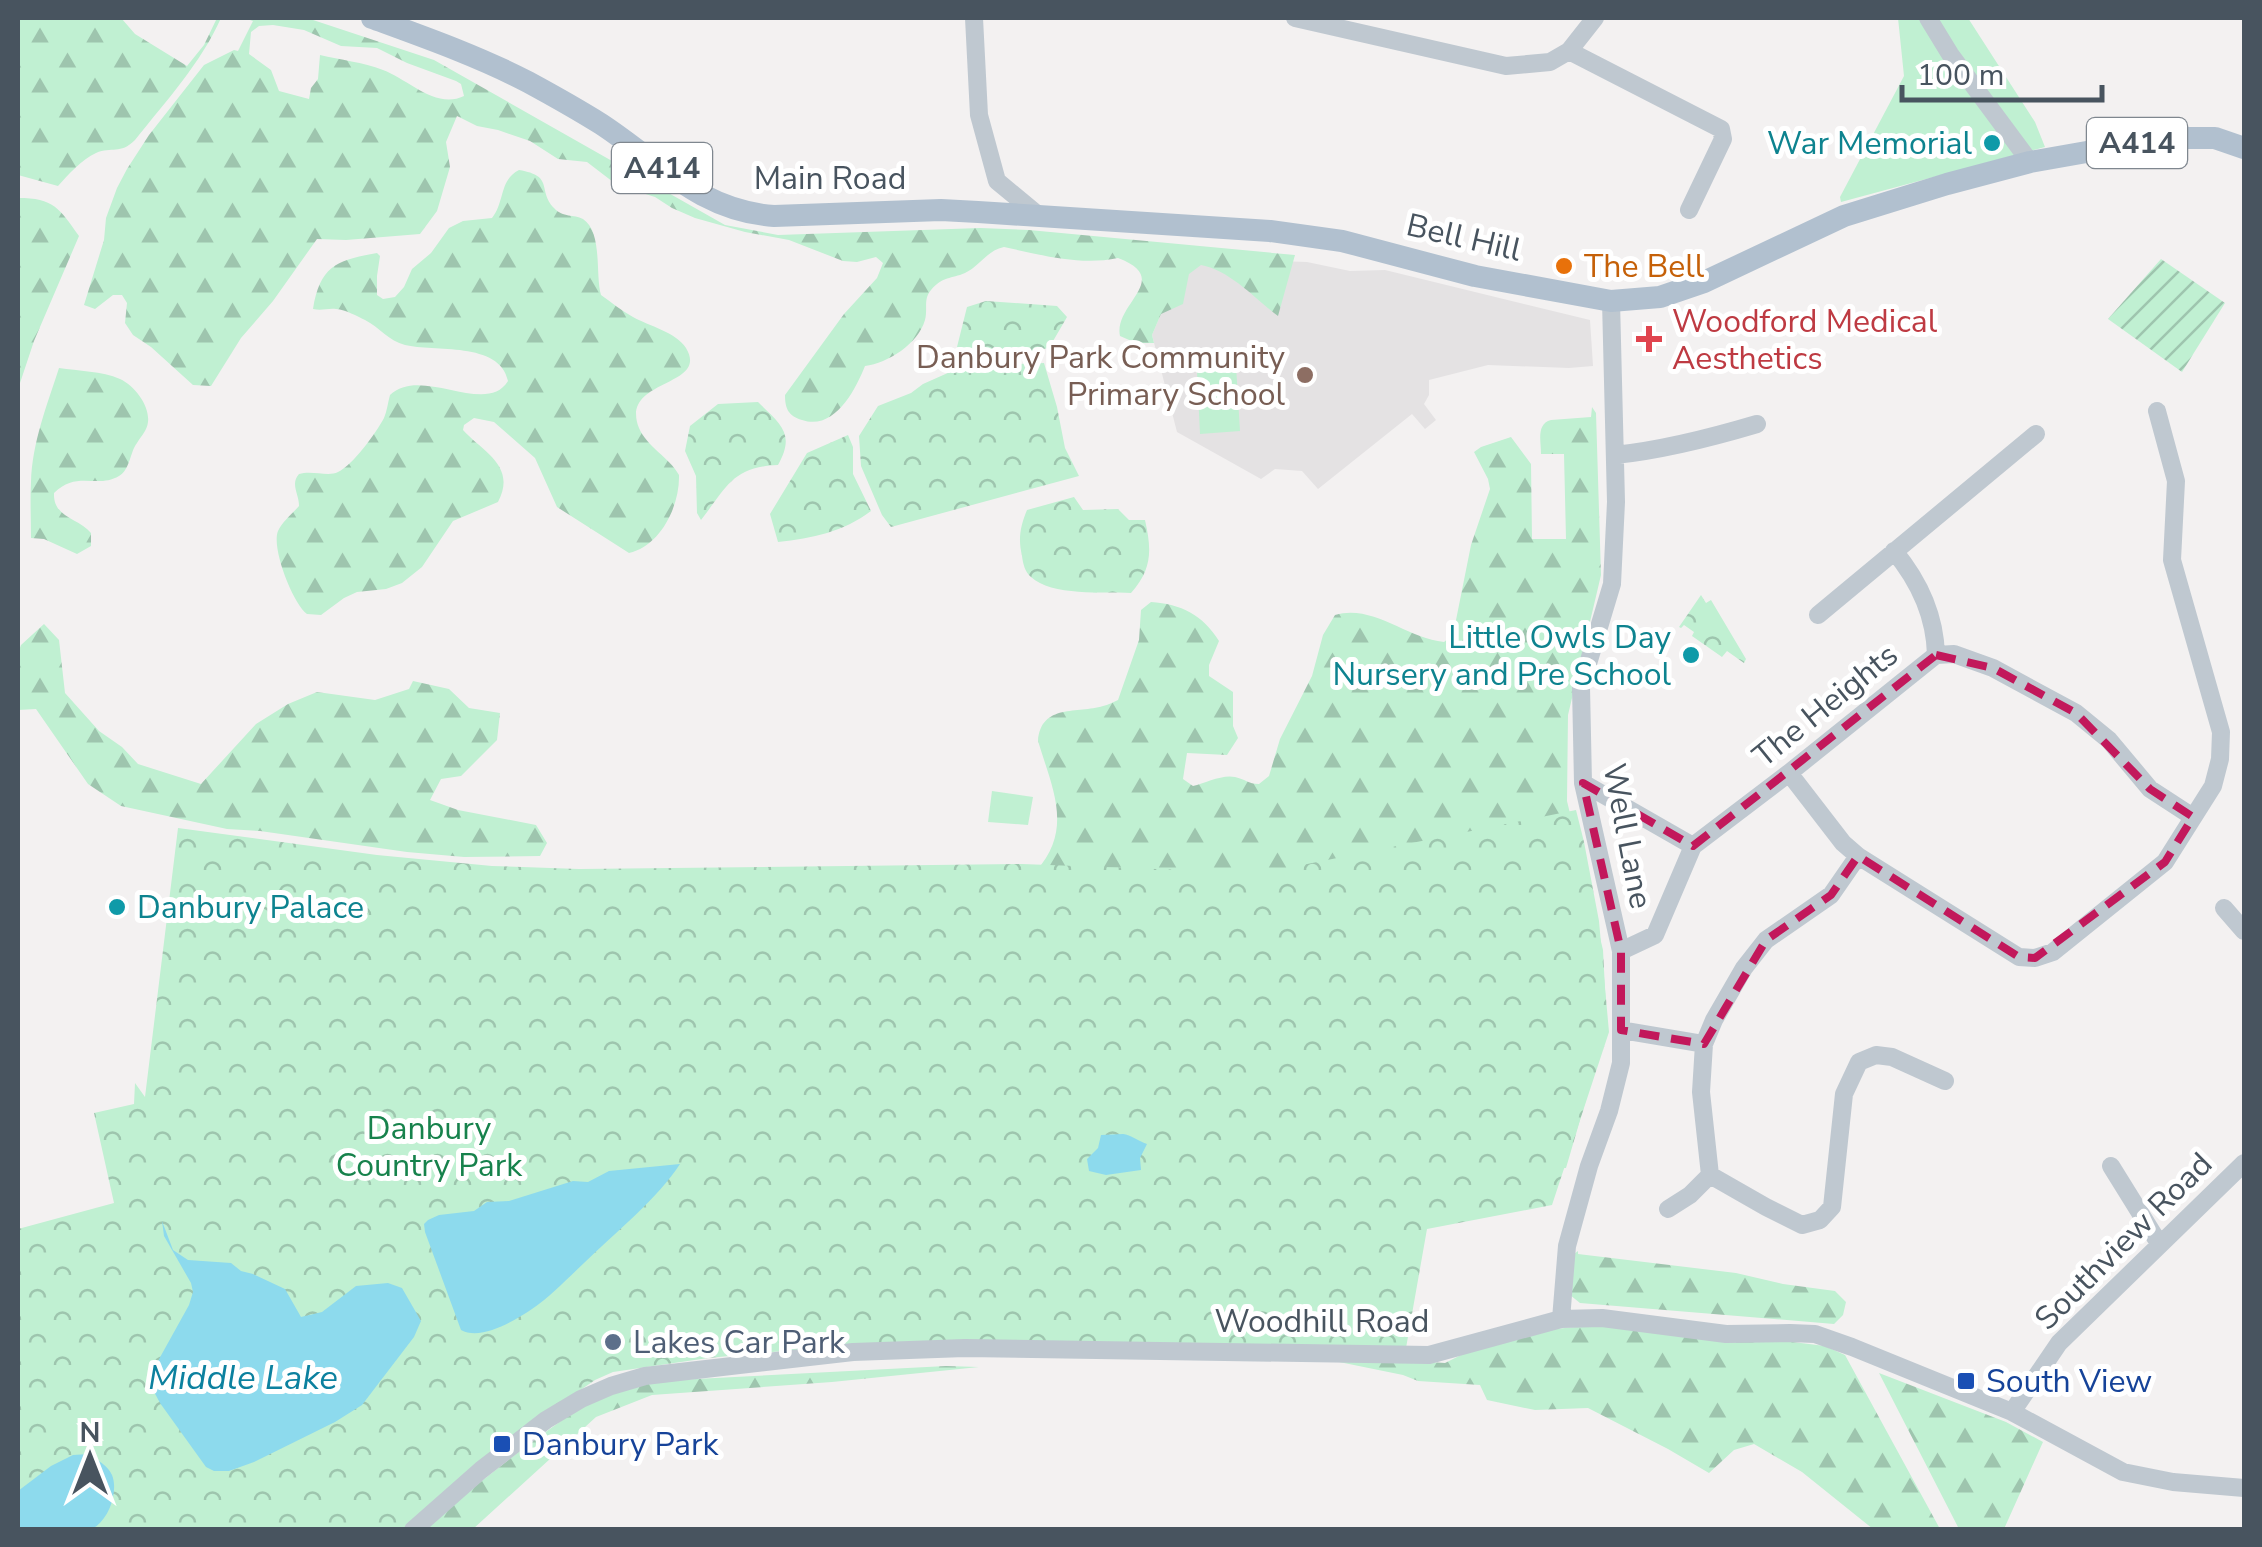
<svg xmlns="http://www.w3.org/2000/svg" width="2262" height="1547" viewBox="0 0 2262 1547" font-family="'Nunito Sans',sans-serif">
  <defs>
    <pattern id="forest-firs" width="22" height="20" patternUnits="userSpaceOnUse" patternTransform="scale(2.5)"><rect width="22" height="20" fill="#c0f0d2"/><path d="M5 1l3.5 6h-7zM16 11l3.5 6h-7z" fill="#9ec5ae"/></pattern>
    <pattern id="park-crowns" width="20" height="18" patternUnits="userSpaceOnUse" patternTransform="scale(2.5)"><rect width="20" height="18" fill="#c0f0d2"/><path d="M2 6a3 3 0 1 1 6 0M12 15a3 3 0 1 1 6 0" fill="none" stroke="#9ec5ae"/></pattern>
    <pattern id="garden-furrows" width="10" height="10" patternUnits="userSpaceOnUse" patternTransform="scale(2.5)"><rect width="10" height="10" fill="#c0f0d2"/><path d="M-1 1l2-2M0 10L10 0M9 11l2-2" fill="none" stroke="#9ec5ae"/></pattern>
  </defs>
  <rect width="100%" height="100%" fill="#f3f1f1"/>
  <path fill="#e4e2e3" d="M1169 257 1307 262 1350 271 1385 270 1590 320 1593 366 1569 368 1488 365 1429 380V395L1424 404 1436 420 1425 429 1412 414 1318 489 1302 471 1275 469 1261 479 1177 432 1152 335 1161 314Z"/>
  <path fill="#c0f0d2" d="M1898 18H1968L2035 122 2045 147 1841 202 1840 197 1904 76Z
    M1235 349 1240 431 1200 434 1196 351Z
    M992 791 1033 797 1028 825 988 822Z"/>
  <path fill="url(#forest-firs)" fill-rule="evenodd" d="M18 18 122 19 135 34 187 66 204 45 217 18H221C201 63 166 101 135 140 120 155 112 146 96 153 82 159 68 175 58 186L18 175Z
    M244 18H307L434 60 725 225 778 235 980 228 1029 230 1295 255 1278 316C1254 298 1231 271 1201 265L1189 274 1183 304 1161 314 1152 335 1154 343H1136L1120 336C1113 304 1174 279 1118 258 1080 266 1041 255 1004 247 986 251 980 266 965 273 951 279 943 276 931 290 923 299 928 309 925 320 918 344 888 363 865 366 855 391 834 431 802 420 788 416 785 408 785 395L844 314 877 278 883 263 876 257 857 262 843 261 789 240 745 232 695 218 672 208 655 197 617 185 587 162 558 159 530 141 498 130 477 126 457 116 446 142 450 167 437 211 420 234 346 240 317 239 273 301 241 338 211 386 193 385 151 347 133 335 125 323 127 303 122 295H113L95 309 84 305 104 240 106 218 117 188 127 169 149 135 204 65 234 50 238 51 253 21ZM273 25 304 30 341 46 377 48 407 63 456 81 461 84 464 96C436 110 408 79 383 70 363 62 340 60 320 55L318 79 311 88 309 99 279 91 271 70 249 54 251 32 259 26Z
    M519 170C555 176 537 190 554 208 563 218 574 214 583 219 603 232 595 275 601 295 611 302 622 311 633 317 649 326 676 332 686 348 710 388 619 378 639 428 647 447 669 457 679 475 680 505 661 546 629 553L557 507 535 458 494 422 474 418 464 425 463 430C483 452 517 466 498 502L453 521 422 567 402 583 386 589 357 592 344 598 321 615 307 614C293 604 271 548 278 531 282 522 292 514 299 506 299 494 290 484 299 474 312 470 328 477 338 472 353 465 376 433 384 418 387 411 388 402 390 395 421 365 486 417 508 381 500 341 433 352 405 345 389 341 379 327 365 320 357 316 346 310 336 309 328 308 322 311 313 309 320 265 338 260 377 253L380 256 377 276V295L383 299 395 297 404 287 412 269 431 253 449 228 463 221 492 218C505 202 499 180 519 170Z
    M18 198C54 198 59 208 79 236L34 341 18 389Z
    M59 368C78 371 102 371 120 379 135 386 150 406 148 422 147 431 141 436 137 443 130 452 130 470 119 476 97 489 77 470 54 493 53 518 79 518 91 533V546L77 554 44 539 31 538C31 519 30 501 31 482 32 443 47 405 59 368Z
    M1592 407 1596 413 1601 575 1568 715 1567 801 1603 950 1607 1028 1566 1168 1379 1172 1036 871C1074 829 1052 788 1038 741 1041 703 1078 714 1103 706 1108 705 1113 702 1118 700L1139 640 1141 610 1151 602C1181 604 1203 615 1219 641L1209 665V676L1233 692V726L1238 738 1227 755 1187 753 1183 779 1193 786C1205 783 1223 774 1235 777 1245 779 1248 784 1259 784L1269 776 1280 739 1312 676 1323 635 1335 615C1373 604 1406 638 1444 642L1450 637 1455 625 1471 545 1490 489 1488 479 1474 452 1481 447 1511 437 1531 464 1532 539H1566L1564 454H1541C1541 441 1536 424 1551 420L1591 417Z
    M44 624 59 640 65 693 99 731 122 747 138 764 201 784 256 724 288 704 317 692 375 700 409 689 413 681 449 689 469 708 500 713 497 740 461 776 441 779 430 800 458 810 536 825 547 843 540 856 464 857 407 852 260 831 227 829 121 806 88 784 36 709 18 710V653L21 645Z
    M1578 1251V1254L1736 1273 1783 1284 1835 1291 1846 1302 1843 1315 1834 1324 1580 1303 1570 1295 1574 1254Z
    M1598 1325 1785 1341 1825 1346 1845 1355 1940 1529H1873L1802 1472 1754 1444 1734 1450 1709 1473 1668 1449 1588 1408 1535 1410 1487 1400 1480 1385 1418 1381 1403 1375 1295 1353 1445 1363 1471 1350 1554 1329Z
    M946 1366 979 1367 832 1382 652 1395 596 1417 473 1529 422 1530C485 1477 549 1426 618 1383Z
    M1879 1373 2006 1422 2043 1442 2004 1529H1959Z"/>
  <path fill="url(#park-crowns)" d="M986 301 1057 306 1067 317 1049 348 1000 356 956 351 967 307Z
    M1044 363 1057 407 1065 448 1079 476 891 527 882 515 861 466 859 436 878 406 911 393 923 384 950 372 995 368 1015 364Z
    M758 402C780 424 796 433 778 465 732 467 727 487 701 520L697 513 696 476 685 451 690 426 718 404Z
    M848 435 853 447V474L871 511C843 532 813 538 778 542L770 514 807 453Z
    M1074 497 1083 510 1118 509 1129 520H1145C1152 551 1152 569 1131 593 1104 592 1051 596 1031 577 1025 572 1023 564 1022 556 1018 539 1020 527 1027 510Z
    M1701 595 1706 603 1711 600 1746 659 1744 663 1727 651 1722 657 1692 636 1694 632 1684 625 1681 628 1679 627Z
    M1576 810 1584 842 1599 921 1609 1032 1552 1205 1427 1229 1406 1348 837 1346 708 1358 613 1372 595 1380 515 1435 407 1529 18 1530V1229L114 1203 94 1113 134 1104 135 1083 145 1097 178 828 377 855 492 866 579 869 1022 864 1263 873Z"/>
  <path fill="url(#garden-furrows)" d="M2161 259 2225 303 2182 372 2108 319Z"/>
  <path fill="#8ddaed" d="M1123 1134C1131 1135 1138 1141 1147 1144L1140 1158 1141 1170 1106 1175 1089 1171 1087 1159 1098 1148 1101 1135Z
    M680 1164C659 1197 613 1235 584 1263 567 1279 551 1296 532 1309 514 1321 481 1341 461 1330L425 1232 424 1224 428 1220 439 1215 474 1211 487 1202 509 1201 573 1181 588 1182 609 1171Z
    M162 1221 173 1250 188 1260 231 1263 241 1271 253 1274 285 1289 301 1317 322 1312 356 1286 388 1283 402 1288 421 1321 414 1337 362 1405 335 1422 254 1462 229 1471H214L206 1467 160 1403 152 1388 153 1370 189 1305 193 1292 191 1283 164 1236Z
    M89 1454C98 1460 108 1466 112 1475 119 1492 108 1524 89 1530 79 1533 31 1530 18 1529V1491L51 1466 73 1455Z"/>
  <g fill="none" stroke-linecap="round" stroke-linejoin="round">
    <path stroke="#bfc8d0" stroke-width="18" d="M974 18 979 115 997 181 1038 215
      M1295 18 1506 66 1550 62 1569 51 1595 18
      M1928 18 1950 54 2030 162
      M1569 51 1721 129 1723 139 1689 210
      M1615 455C1664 450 1710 438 1757 424
      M1894 551C1919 581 1935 615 1936 655
      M1818 615 2036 434
      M1789 773 1843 843 1858 856 2019 957 2035 958 2053 952 2165 862 2213 786 2220 759 2221 732 2172 560 2176 481 2157 411
      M1583 783 1693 846
      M2224 908 2244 931
      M1621 951 1655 935 1693 846 1789 773 1936 655 1954 654 1993 668 2076 713 2109 740 2150 789 2193 817
      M1621 1030 1704 1044
      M2111 1166 2160 1245
      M1710 1175 1766 1207 1802 1225 1820 1220 1832 1207 1844 1094 1859 1062 1876 1055 1892 1057 1945 1081
      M1668 1209 1690 1195 1710 1175 1701 1092 1704 1044 1714 1020 1744 968 1766 940 1831 895 1858 856
      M1561 1319 1567 1246 1589 1166 1609 1111 1621 1063V951L1583 783 1581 687 1612 584 1616 502 1611 301
      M2012 1412 2059 1343 2244 1163
      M413 1530 481 1470 546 1420 581 1399 611 1386 645 1376 853 1352 965 1348 1429 1355 1561 1319 1602 1318 1726 1334 1790 1333 1815 1334 1852 1347 2012 1412 2123 1472 2173 1482 2244 1488"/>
    <path stroke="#b1c0cf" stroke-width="22" d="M372 18C424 37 478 56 528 82 552 95 577 109 601 124 659 162 700 211 774 216L941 210 978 212 1270 231 1342 241 1475 276 1611 301 1660 297 1704 282 1844 216 1947 184 2030 162 2166 138H2215L2244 148"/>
  </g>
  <path fill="none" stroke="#c2185b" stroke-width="8" stroke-dasharray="20 12" stroke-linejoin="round" d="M1936 655 1993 668 2076 713 2150 789 2193 817 2165 862 2035 958 2019 957 1858 856 1831 895 1766 940 1704 1044 1621 1030V951L1583 783 1693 846Z"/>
  <g fill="#0f9aa8" stroke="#fff" stroke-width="4">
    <circle cx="1992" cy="143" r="10"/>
    <circle cx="1691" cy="655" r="10"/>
    <circle cx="117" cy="907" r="10"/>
  </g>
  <circle fill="#e8710a" stroke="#fff" stroke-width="4" cx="1564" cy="266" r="10"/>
  <path fill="#e0444e" stroke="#fff" stroke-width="4" d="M1644 324h10v10h10v10h-10v10h-10v-10h-10v-10h10z"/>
  <circle fill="#8d6e63" stroke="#fff" stroke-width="4" cx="1305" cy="375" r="10"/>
  <circle fill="#5c6f8a" stroke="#fff" stroke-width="4" cx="613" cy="1342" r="10"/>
  <g fill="#1a4fb4" stroke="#fff" stroke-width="4">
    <rect x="1956" y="1371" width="20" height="20" rx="5"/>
    <rect x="492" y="1434" width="20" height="20" rx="5"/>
  </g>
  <g text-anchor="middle" stroke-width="10" stroke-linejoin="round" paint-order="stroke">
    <g fill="#fff" stroke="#7f878f" stroke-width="2.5">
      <rect x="2087" y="118" width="100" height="50" rx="8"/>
      <rect x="612" y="143" width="100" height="50" rx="8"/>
    </g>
    <g font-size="30" font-weight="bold" fill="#48545f">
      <text x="2137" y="153">A414</text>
      <text x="662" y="178">A414</text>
    </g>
    <g font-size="32" fill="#0d838f" stroke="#fff" text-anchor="end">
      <text x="1972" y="154">War Memorial</text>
      <text x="1671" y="648">Little Owls Day<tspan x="1671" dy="37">Nursery and Pre School</tspan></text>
      <text x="137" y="918" text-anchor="start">Danbury Palace</text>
    </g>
    <g font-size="32" fill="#48545f" stroke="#fff">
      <text x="830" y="189">Main Road</text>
      <text transform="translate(1464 237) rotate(13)" y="11">Bell Hill</text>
      <text transform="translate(1825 705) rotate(-39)" y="11">The Heights</text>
      <text transform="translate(1628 836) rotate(79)" y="11">Well Lane</text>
      <text transform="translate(2123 1241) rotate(-45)" y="11">Southview Road</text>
      <text x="1322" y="1332">Woodhill Road</text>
    </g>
    <g font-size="32" fill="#c56008" stroke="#fff" text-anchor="start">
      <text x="1584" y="277">The Bell</text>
    </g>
    <g font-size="32" fill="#be3a42" stroke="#fff" text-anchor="start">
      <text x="1672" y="332">Woodford Medical<tspan x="1672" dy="37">Aesthetics</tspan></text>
    </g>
    <g font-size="32" fill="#785e54" stroke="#fff" text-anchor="end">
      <text x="1285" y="368">Danbury Park Community<tspan x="1285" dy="37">Primary School</tspan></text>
    </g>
    <g font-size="32" fill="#17824c" stroke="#fff">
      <text x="429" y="1139">Danbury<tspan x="429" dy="37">Country Park</tspan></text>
    </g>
    <g font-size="32" fill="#4e5e75" stroke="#fff" text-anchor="start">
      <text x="633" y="1353">Lakes Car Park</text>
    </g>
    <g font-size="32" fill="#164399" stroke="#fff" text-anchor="start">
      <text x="1986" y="1392">South View</text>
      <text x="522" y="1455">Danbury Park</text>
    </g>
    <g font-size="35" font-style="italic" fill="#0c819f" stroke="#fff">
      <text x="243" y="1389">Middle Lake</text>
    </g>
  </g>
  <rect width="2262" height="1547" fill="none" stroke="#48545f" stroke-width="40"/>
  <g transform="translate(90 1457)" stroke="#ffffff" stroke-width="8" paint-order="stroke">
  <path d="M0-8L18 38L0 25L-18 38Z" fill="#48545f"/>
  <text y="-15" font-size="28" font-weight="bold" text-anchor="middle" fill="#48545f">N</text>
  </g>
  <path d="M1902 85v15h200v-15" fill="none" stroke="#48545f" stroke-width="5"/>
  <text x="1917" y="85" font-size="30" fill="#48545f" stroke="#ffffff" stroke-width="8" paint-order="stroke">100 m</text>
</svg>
